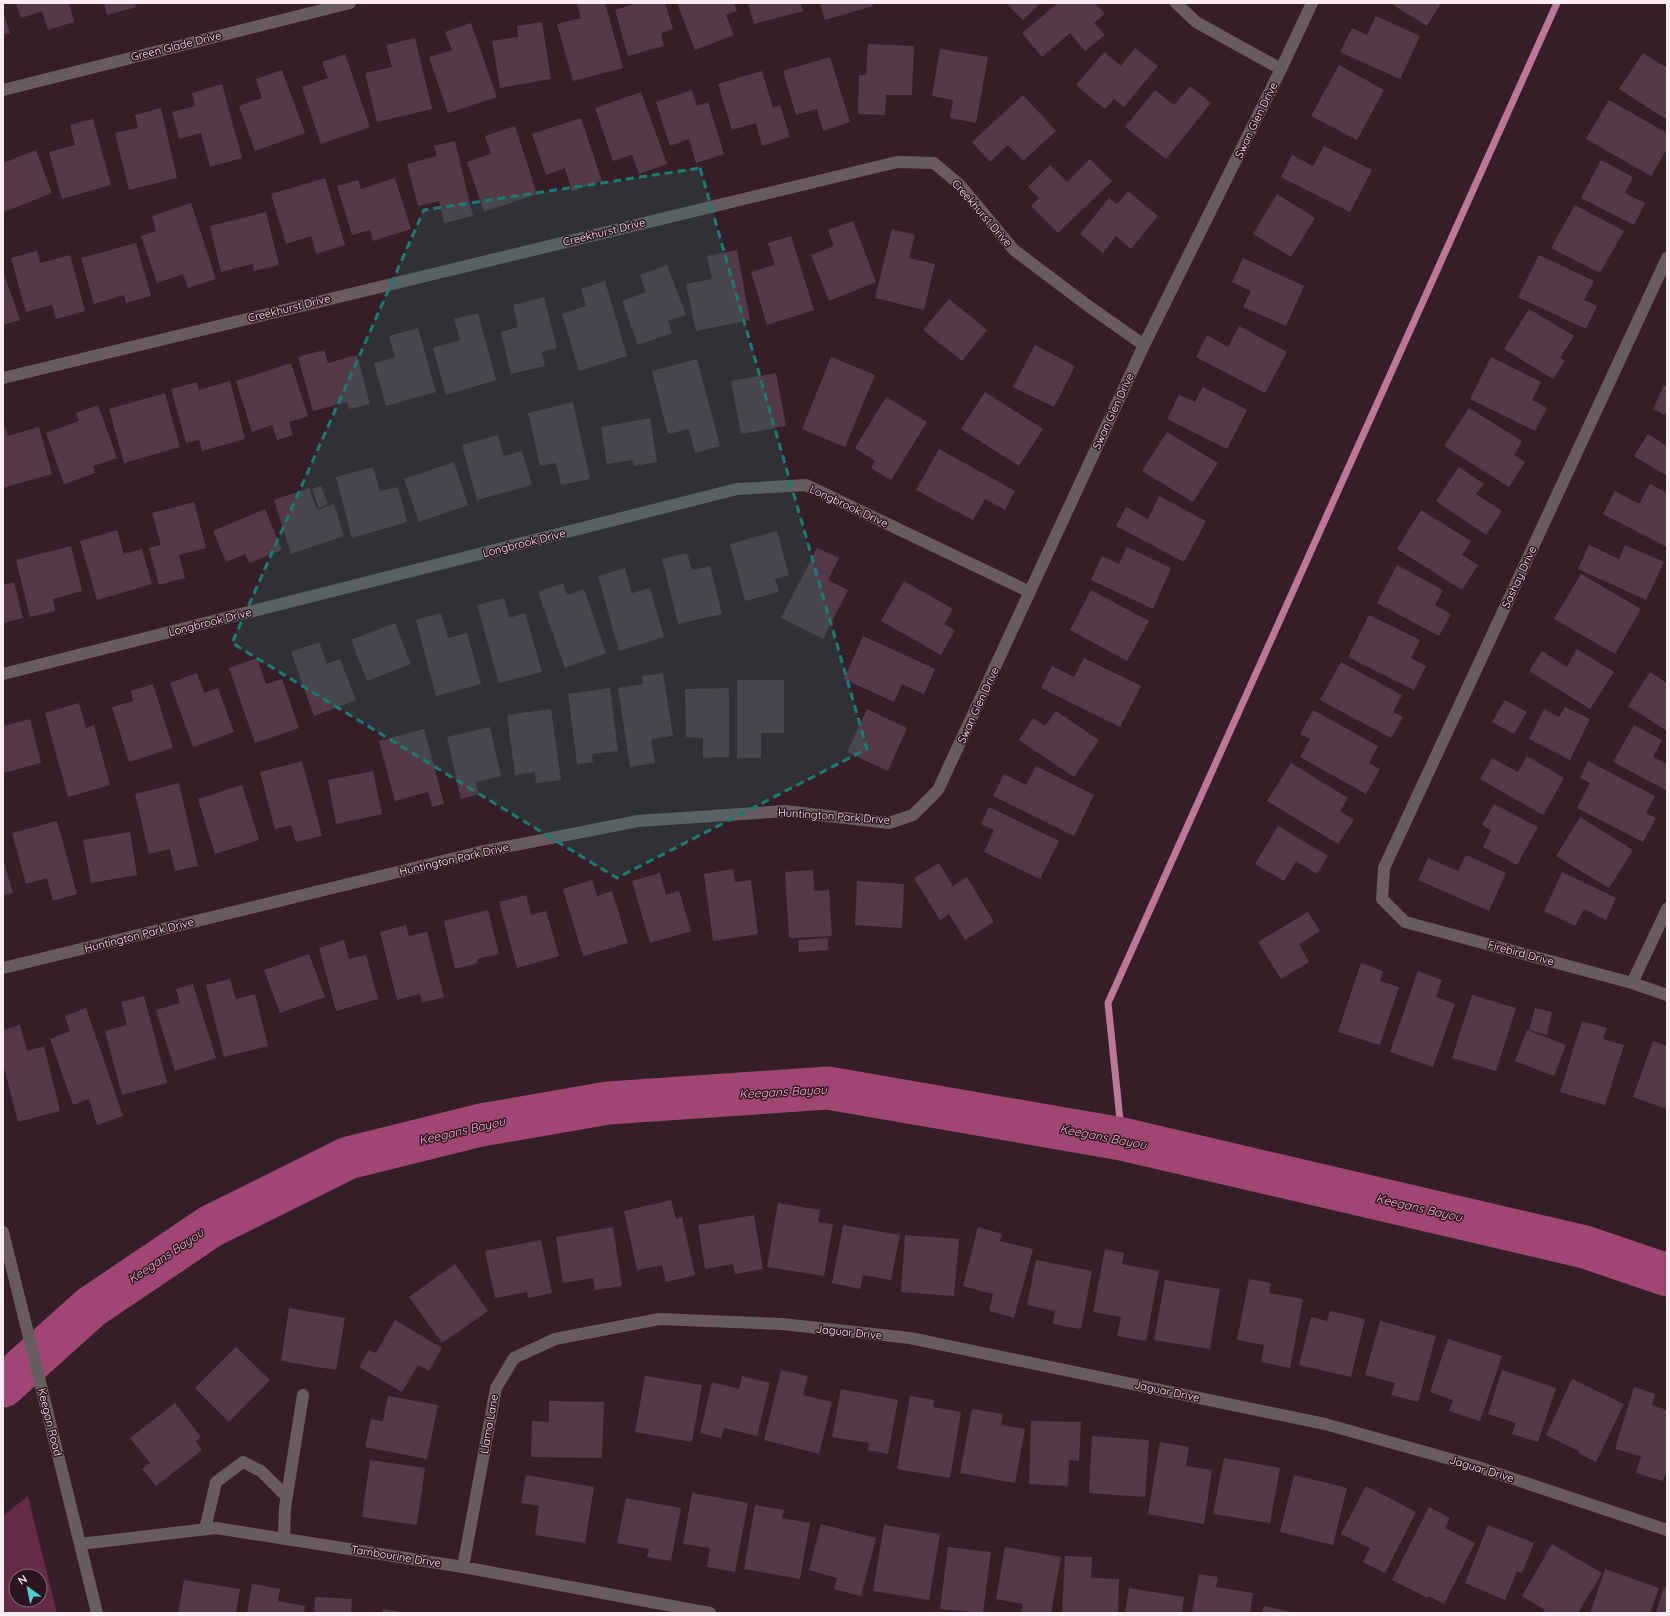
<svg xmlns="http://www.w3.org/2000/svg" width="1670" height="1616" viewBox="0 0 1670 1616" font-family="Quicksand,sans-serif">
  <rect width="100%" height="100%" fill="#361e29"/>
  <path fill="#642b48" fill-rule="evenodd" d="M28 1496 57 1613H3V1516ZM16 1576H40V1600H16Z"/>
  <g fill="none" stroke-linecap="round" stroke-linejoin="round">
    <path stroke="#bb7899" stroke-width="7" d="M1122 1139 1108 1003 1557 3"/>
    <path stroke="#9f4673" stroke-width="43" d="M3 1386 91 1307 211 1226 348 1158 481 1125 608 1103 828 1088 1122 1139 1585 1247 1667 1275"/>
  </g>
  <path fill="#543a46" d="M16 3H69L74 22 48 30 42 11 21 18Z
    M104 3H135L136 7 107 15Z
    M577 3H605L623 68 573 81 557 24 581 18Z
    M637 3H665L673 29 661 33 664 46 628 56 615 10Z
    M677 3H734L737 11 726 15 734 35 695 50Z
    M748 3H801L803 11 754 24Z
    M820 3H872L873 6 825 20Z
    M1006 3H1041L1023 20Z
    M1058 3H1095L1105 14 1094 23 1105 35 1085 51 1070 33 1042 57 1022 33Z
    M1390 3H1441L1427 26Z
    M3 12 10 33 3 35Z
    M1376 16 1420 36 1400 79 1340 52 1352 28 1367 35Z
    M542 22 551 79 500 88 492 41 518 37 517 26Z
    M471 23 497 97 448 113 429 57 452 50 445 32Z
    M415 38 432 109 377 122 365 73 392 67 386 45Z
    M868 44 914 46 912 95H886L885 115 858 114 859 75H866Z
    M1135 48 1158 66 1124 107 1114 99 1105 109 1076 85 1104 52 1121 66Z
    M940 49 988 57 976 123 950 118 953 100 932 96Z
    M1643 53 1667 68V120L1619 89Z
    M345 54 370 127 321 144 302 87 328 78 322 62Z
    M830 57 850 122 823 131 817 109 796 115 783 71Z
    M1339 65 1384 90 1357 140 1311 116Z
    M282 70 305 133 255 151 239 106 262 98 256 79Z
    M762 71 773 108 780 105 790 137 762 146 756 123 732 130 718 84Z
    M222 84 242 158 210 167 201 133 179 139 172 112 195 106 192 93Z
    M1190 86 1211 103 1166 159 1125 127 1155 90 1174 105Z
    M692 90 697 106 708 102 724 154 696 163 689 139 670 146 656 102Z
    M641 92 667 164 639 174 632 155 613 161 595 108Z
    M1023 95 1056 131 1023 161 1008 145 990 162 972 142Z
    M1609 100 1667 133V149L1651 176 1586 139Z
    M161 108 177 178 129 190 115 133 138 128 135 115Z
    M581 118 602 181 572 191 565 168 546 175 532 134Z
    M93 119 111 185 62 199 49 152 75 145 70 125Z
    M515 126 537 194 484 212 467 162 491 154 485 136Z
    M455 141 473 216 444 223 439 201 418 206 407 164 437 156 434 146Z
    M1324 146 1372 170 1350 212 1281 177 1292 155 1313 166Z
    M36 150 52 193 4 212 3 163Z
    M1090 159 1112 181 1058 233 1031 206 1039 198 1028 187 1050 165 1067 182Z
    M1601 160 1633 177 1625 193 1645 203 1634 225 1581 198Z
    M325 178 345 245 316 254 311 236 286 244 271 194Z
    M395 178 411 229 373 241 370 230 352 235 337 186 358 180 361 189Z
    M1128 191 1158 216 1131 249 1116 236 1103 253 1080 234 1109 198 1117 204Z
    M1277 194 1315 218 1291 257 1253 234Z
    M191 203 216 279 188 288 183 274 157 283 141 236 156 231 152 216Z
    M1575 205 1624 231 1600 273 1551 248Z
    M266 212 279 265 254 271 253 264 221 272 210 226Z
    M853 221 876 282 829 301 811 255 834 246 828 230Z
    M892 229 915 235 909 258 935 264 924 310 875 298Z
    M791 236 814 310 767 325 751 272 775 265 768 243Z
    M136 243 151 296 126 303 124 295 94 304 81 258Z
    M737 250 750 320 696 331 686 284 712 279 707 256Z
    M37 251 40 263 70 255 85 311 56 319 52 305 26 312 11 258Z
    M1539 255 1594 281 1584 300 1597 306 1586 329 1518 297Z
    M1243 258 1304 286 1286 326 1243 307 1251 291 1232 282Z
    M667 265 686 315 668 321 672 333 638 345 622 301 646 292 640 275Z
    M3 271 20 320 3 325Z
    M605 281 627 356 579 371 562 314 586 306 581 289Z
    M544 297 557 348 542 352 545 366 511 374 501 332 518 327 513 305Z
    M949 299 987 330 962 361 923 330Z
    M1529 309 1574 336 1560 358 1565 361 1553 379 1504 349Z
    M478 313 496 380 446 395 433 348 460 340 454 319Z
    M1239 326 1287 352 1265 393 1196 357 1207 335 1228 347Z
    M418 328 436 392 386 406 374 363 395 357 389 336Z
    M1035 345 1075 366 1054 407 1013 387Z
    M324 350 328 363 357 355 370 404 349 409 347 402 313 411 298 357Z
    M831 357 875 375 845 447 802 429Z
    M1491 357 1541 382 1532 400 1547 408 1535 431 1470 399Z
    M697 359 720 446 695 453 689 429 668 434 652 371Z
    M291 363 308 416 289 422 293 435 277 440 272 425 252 432 236 381Z
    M776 373 786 426 741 434 731 381Z
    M230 381 245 439 202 451 199 440 186 443 171 389 197 382 199 390Z
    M1664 385 1667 386V416L1653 409Z
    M1203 387 1247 410 1227 449 1167 419 1179 395 1195 402Z
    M985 392 1043 429 1019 466 961 429Z
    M165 393 180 447 124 463 109 409Z
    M886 397 927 422 891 480 871 468 875 461 855 448Z
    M573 402 590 479 561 485 556 463 540 466 528 413Z
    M98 405 117 458 93 466 95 473 64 484 46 433 79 421 76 413Z
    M1469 408 1522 441 1514 455 1525 462 1509 487 1444 446Z
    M650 418 657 462 634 466 632 460 607 464 601 427Z
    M39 427 52 474 3 488V429L6 428 8 436Z
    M1167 432 1218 463 1193 502 1142 471Z
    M1648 434 1667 446V476L1634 456Z
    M498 435 504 456 522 451 532 485 477 500 462 445Z
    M939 449 1015 491 1005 510 985 499 973 520 916 490Z
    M454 462 468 505 419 522 404 479Z
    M373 467 380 491 398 487 407 522 352 538 336 477Z
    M1459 467 1484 484 1476 494 1502 511 1486 535 1436 501Z
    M1650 484 1667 493V547L1603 514 1615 491 1639 504Z
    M321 486 328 504 319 508 312 489Z
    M309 488 317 510 334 504 344 536 291 554 274 500Z
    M1159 496 1206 521 1184 562 1116 526 1126 507 1148 519Z
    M194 502 206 548 179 555 185 578 159 585 149 548 161 545 152 513Z
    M265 509 282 550 249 563 245 554 226 562 213 531Z
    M1421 510 1471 541 1462 555 1478 565 1462 590 1397 549Z
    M117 530 124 554 142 549 152 584 97 600 80 541Z
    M777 531 789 575 775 579 779 592 745 601 730 544Z
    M1589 545 1619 559 1625 545 1664 562 1646 600 1578 569Z
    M71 546 82 591 53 599 55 611 30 617 16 560Z
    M1127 547 1171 568 1153 609 1091 580 1102 556 1119 564Z
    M817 548 839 558 828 580 848 590 823 639 781 618Z
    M687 553 692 570 710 566 722 614 678 624 662 559Z
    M1397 565 1443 590 1435 605 1451 614 1439 636 1377 603Z
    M625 568 632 593 650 588 664 637 619 651 598 576Z
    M1581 574 1641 609 1615 654 1554 619Z
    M904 581 953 609 944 624 955 630 941 655 881 621Z
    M14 582 23 618 3 623V585Z
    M563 583 567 595 584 589 606 653 565 668 538 592Z
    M1091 590 1149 621 1127 661 1070 630Z
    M504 598 509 618 525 613 542 672 499 683 477 605Z
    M441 613 448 638 467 633 481 684 436 696 416 620Z
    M1369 615 1420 640 1411 658 1426 666 1414 690 1348 657Z
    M395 623 411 664 367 681 351 640Z
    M863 636 935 669 924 694 902 684 894 702 844 679Z
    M319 642 327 664 340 659 356 700 314 716 291 652Z
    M1577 649 1614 672 1590 709 1529 671 1542 651 1567 667Z
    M257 658 266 684 282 679 299 728 255 743 229 668Z
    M1084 658 1141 686 1120 727 1041 688 1052 666 1074 677Z
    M1341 662 1402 695 1393 712 1403 717 1391 738 1320 700Z
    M1650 672 1667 683V731L1628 706Z
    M197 673 204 693 218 688 234 732 193 747 170 683Z
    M663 673 673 736 651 739 655 763 630 767 618 688 643 684 642 676Z
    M737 680H784V733H761V758H737Z
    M153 684 173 748 129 762 112 707 133 701 131 691Z
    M610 688 618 751 592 754 593 762 577 764 568 694Z
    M729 688V757L703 758V738L686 737 685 689Z
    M1505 700 1527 712 1514 734 1492 722Z
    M79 703 86 728 94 725 110 785 68 797 45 713Z
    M1565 707 1590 719 1570 760 1529 739 1544 709 1559 717Z
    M551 709 561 780 536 783 535 772 515 775 507 715Z
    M867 709 907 728 888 771 847 752Z
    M1313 710 1378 746 1369 763 1380 769 1366 794 1300 757 1310 739 1300 734Z
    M1056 711 1099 740 1074 777 1019 740 1033 718 1045 726Z
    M30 719 41 763 3 773V726Z
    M1634 725 1662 740 1653 757 1667 764V787L1666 790 1613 762Z
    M490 727 501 776 476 782 479 794 461 799 447 737Z
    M424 729 444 804 432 807 428 792 395 801 379 741Z
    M1527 756 1564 778 1543 815 1480 779 1492 758 1518 772Z
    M302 761 322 836 296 842 291 825 275 829 260 772Z
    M1588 761 1655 796 1646 813 1656 818 1643 842 1577 808 1590 783 1580 778Z
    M1291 763 1348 798 1340 811 1354 820 1338 844 1267 801Z
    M1036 766 1094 795 1074 836 993 796 1004 774 1026 785Z
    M373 771 382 814 336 824 328 780Z
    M179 783 198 866 175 871 170 849 149 854 135 794Z
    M242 785 259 840 215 854 198 799Z
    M1494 804 1538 827 1517 865 1483 847 1491 830 1482 825Z
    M989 807 1059 841 1040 879 984 852 994 830 981 824Z
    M1580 817 1633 850 1609 888 1556 856Z
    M57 821 77 894 53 901 47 878 26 884 12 833Z
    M1278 826 1328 856 1317 874 1296 861 1284 881 1255 864Z
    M130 832 137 875 91 883 83 840Z
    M1466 855 1506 873 1489 911 1418 880 1428 858 1458 871Z
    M3 859 13 893 3 895Z
    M939 863 953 886 967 877 994 922 965 940 949 914 940 920 914 878Z
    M733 869 735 882 751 880 758 934 713 941 704 874Z
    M813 870 814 891 829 890 832 936 789 938 785 872Z
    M1562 872 1616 898 1606 920 1584 909 1575 926 1544 911Z
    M660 873 666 895 679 891 691 931 650 943 632 881Z
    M592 880 597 896 612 891 628 943 583 956 563 889Z
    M857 881 904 884 902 928 855 925Z
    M526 895 531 915 546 911 559 956 517 968 499 902Z
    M488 910 499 954 477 959 478 963 455 969 444 921Z
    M1308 912 1320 931 1299 944 1309 962 1281 979 1258 942Z
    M406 925 409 936 427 932 444 997 422 1003 420 994 397 1000 380 932Z
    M828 938V950L799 952 798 940Z
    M344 940 349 959 366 955 378 999 336 1011 319 948Z
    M309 954 325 997 280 1013 264 970Z
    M1361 963 1383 971 1380 981 1399 987 1380 1045 1338 1032Z
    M1418 971 1442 980 1436 997 1455 1004 1433 1067 1390 1052Z
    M230 979 236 999 255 994 268 1046 224 1057 206 985Z
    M193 984 216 1058 175 1071 156 1010 180 1003 176 989Z
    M1472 995 1516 1008 1496 1071 1452 1058Z
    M144 996 167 1083 122 1095 105 1031 127 1025 121 1002Z
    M86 1008 123 1116 97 1125 89 1099 73 1105 50 1039 70 1031 65 1016Z
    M1535 1008 1552 1012 1547 1035 1529 1030Z
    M1582 1021 1607 1028 1603 1039 1624 1045 1605 1105 1560 1092Z
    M20 1025 27 1051 44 1046 60 1111 18 1122 3 1063V1030Z
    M1527 1030 1566 1045 1554 1076 1515 1061Z
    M1653 1041 1667 1046V1109L1633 1097Z
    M671 1200 676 1219 682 1217 695 1275 666 1282 662 1265 637 1270 624 1211Z
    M778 1203 820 1210 818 1222 833 1224 824 1276 767 1267Z
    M754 1215 763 1269 735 1274 733 1264 705 1269 698 1225Z
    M843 1225 900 1235 891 1280 863 1275 860 1289 832 1283Z
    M613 1227 622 1286 595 1290 593 1278 563 1283 556 1237Z
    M978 1227 1002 1234 1000 1241 1033 1249 1014 1318 989 1311 993 1294 963 1286Z
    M905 1235 959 1239 954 1296 901 1292Z
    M541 1240 552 1293 528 1298 527 1292 495 1298 485 1251Z
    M1105 1249 1124 1253 1122 1264 1159 1271 1146 1341 1117 1336 1121 1317 1093 1312Z
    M1036 1260 1092 1271 1081 1329 1053 1324 1055 1311 1027 1305Z
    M455 1264 488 1311 442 1343 409 1297Z
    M1249 1279 1271 1283 1269 1293 1303 1299 1290 1368 1261 1362 1264 1345 1237 1340Z
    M1165 1280 1220 1289 1210 1349 1154 1340Z
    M289 1308 345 1318 336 1370 281 1361Z
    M1330 1311 1365 1319 1351 1377 1299 1365 1311 1317 1327 1321Z
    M395 1320 442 1348 429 1371 418 1365 402 1392 359 1367 369 1350 376 1353Z
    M1380 1321 1436 1336 1418 1402 1391 1395 1395 1383 1365 1375Z
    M1448 1339 1502 1356 1480 1421 1449 1411 1453 1400 1430 1392Z
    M236 1347 270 1380 229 1422 195 1388Z
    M781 1370 808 1376 803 1395 832 1402 819 1454 764 1440Z
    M1502 1370 1556 1388 1538 1442 1512 1434 1516 1423 1488 1414Z
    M645 1376 702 1385 692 1442 635 1432Z
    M742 1376 770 1383 757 1436 724 1428 721 1438 700 1433 712 1382 739 1389Z
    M1572 1379 1624 1404 1596 1462 1578 1453 1579 1451 1546 1435Z
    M1634 1387 1655 1394 1652 1405 1667 1410V1470L1663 1481 1636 1473 1641 1456 1615 1449Z
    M841 1389 898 1400 888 1454 868 1450 869 1443 832 1437Z
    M388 1396 438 1405 427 1459 365 1447 371 1419 383 1421Z
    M910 1396 934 1400 933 1407 961 1412 950 1478 897 1469Z
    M549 1401 604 1402 602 1458 531 1457 532 1421 549 1422Z
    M175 1403 201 1437 196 1441 202 1450 156 1486 142 1469 150 1463 130 1438Z
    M972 1409 1003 1414 1001 1425 1025 1429 1015 1483 960 1473Z
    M1031 1421 1081 1422 1079 1461 1069 1460 1068 1486 1029 1484Z
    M1092 1436 1149 1440 1145 1497 1089 1493Z
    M1160 1442 1189 1447 1186 1466 1212 1470 1204 1524 1148 1514Z
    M1224 1458 1280 1468 1270 1523 1213 1514Z
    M370 1460 425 1468 417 1525 362 1517Z
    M526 1475 594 1487 585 1543 535 1535 539 1506 521 1503Z
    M1294 1475 1347 1488 1333 1545 1280 1532Z
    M1366 1486 1416 1512 1385 1573 1363 1562 1370 1548 1341 1534Z
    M692 1493 748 1503 735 1572 707 1567 710 1548 683 1544Z
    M626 1498 681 1508 671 1561 647 1557 649 1549 617 1543Z
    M755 1505 784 1510 782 1518 810 1523 800 1579 744 1569Z
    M1429 1507 1450 1518 1445 1528 1475 1543 1444 1604 1429 1596 1428 1598 1392 1580Z
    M821 1524 876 1538 861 1596 834 1589 837 1578 809 1570Z
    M884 1525 940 1534 929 1600 873 1591Z
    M1488 1525 1534 1543 1522 1573 1517 1571 1505 1600 1465 1583Z
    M1552 1544 1602 1573 1578 1613H1543L1545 1610 1522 1596Z
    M948 1547 991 1552 983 1613 940 1609Z
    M1005 1547 1061 1557 1051 1613H1021L1023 1604 996 1599Z
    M1065 1556 1092 1557 1091 1578 1119 1579 1118 1613H1062Z
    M1605 1569 1659 1588 1650 1613H1590Z
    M1199 1574 1218 1577 1216 1587 1253 1593 1250 1613H1192Z
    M184 1580 240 1589 236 1613H178Z
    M252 1584 280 1589 278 1601 305 1606 304 1613H247Z
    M1664 1587 1667 1588V1613H1656Z
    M1129 1588 1184 1597 1182 1613H1125Z
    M315 1597 352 1599 351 1613H314Z
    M1264 1606 1291 1612V1613H1262Z
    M383 1609 403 1612 402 1613H382Z"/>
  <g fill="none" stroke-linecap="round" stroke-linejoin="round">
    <path stroke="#685b61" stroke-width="12" d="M1176 3 1196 22 1281 69
      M3 90 350 3
      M1667 258 1384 868 1382 899 1405 922 1632 983 1667 995
      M3 378 897 162 934 163 960 185 1014 250 1091 308 1144 345
      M3 674 737 489 806 485 1030 592
      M3 968 480 852 638 821 785 811 889 823 913 815 938 790 1144 345 1281 69 1312 3
      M1632 983 1667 909
      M3 1232 97 1613
      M205 1529 216 1482 243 1462 261 1471 287 1497
      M284 1539 285 1508 303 1395
      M80 1544 216 1528 463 1567 710 1613
      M463 1567 496 1388 514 1358 555 1339 659 1319 782 1324 910 1338 1325 1424 1475 1466 1667 1530"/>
  </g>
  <path fill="#1b7c75" fill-opacity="0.2" stroke="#1b7c75" stroke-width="3" stroke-dasharray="8 5" stroke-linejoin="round" d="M700 168 867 749 617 878 232 643 424 210Z"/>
  <g text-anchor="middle" stroke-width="3" stroke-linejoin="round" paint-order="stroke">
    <g font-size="11" fill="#fdecf3" stroke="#2c1520">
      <text transform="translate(176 46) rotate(-14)" y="4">Green Glade Drive</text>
      <text transform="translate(1256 120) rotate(-64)" y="4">Swan Glen Drive</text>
      <text transform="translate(982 213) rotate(49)" y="4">Creekhurst Drive</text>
      <text transform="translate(604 232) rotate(-14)" y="4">Creekhurst Drive</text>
      <text transform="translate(289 308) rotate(-14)" y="4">Creekhurst Drive</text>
      <text transform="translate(1113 411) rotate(-65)" y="4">Swan Glen Drive</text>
      <text transform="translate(849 506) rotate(25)" y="4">Longbrook Drive</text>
      <text transform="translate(524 543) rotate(-14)" y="4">Longbrook Drive</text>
      <text transform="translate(1519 577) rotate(-65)" y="4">Sashay Drive</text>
      <text transform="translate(210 622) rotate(-14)" y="4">Longbrook Drive</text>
      <text transform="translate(978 705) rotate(-65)" y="4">Swan Glen Drive</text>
      <text transform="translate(834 816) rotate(4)" y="4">Huntington Park Drive</text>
      <text transform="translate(454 859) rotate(-13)" y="4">Huntington Park Drive</text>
      <text transform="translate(139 935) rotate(-14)" y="4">Huntington Park Drive</text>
      <text transform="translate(1521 953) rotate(15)" y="4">Firebird Drive</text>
      <text transform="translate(849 1332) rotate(6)" y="4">Jaguar Drive</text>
      <text transform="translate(1167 1391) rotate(12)" y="4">Jaguar Drive</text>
      <text transform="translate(50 1422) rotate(76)" y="4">Keegan Road</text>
      <text transform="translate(489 1424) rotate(-80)" y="4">Llama Lane</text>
      <text transform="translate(1482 1469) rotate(17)" y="4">Jaguar Drive</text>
      <text transform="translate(396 1556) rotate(9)" y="4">Tambourine Drive</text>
    </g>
    <g font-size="12" font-style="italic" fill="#feb4d6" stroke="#2c1520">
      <text transform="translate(783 1092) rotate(-3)" y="4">Keegans Bayou</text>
      <text transform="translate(462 1131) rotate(-13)" y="4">Keegans Bayou</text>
      <text transform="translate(1103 1137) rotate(11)" y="4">Keegans Bayou</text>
      <text transform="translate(1419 1208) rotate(13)" y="4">Keegans Bayou</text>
      <text transform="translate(166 1256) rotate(-34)" y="4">Keegans Bayou</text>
    </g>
  </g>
  <rect width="1670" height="1616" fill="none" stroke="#fdecf3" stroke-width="8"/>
  <g transform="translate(28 1588) rotate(327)"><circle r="19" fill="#2c1520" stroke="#806b74"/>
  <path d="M0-3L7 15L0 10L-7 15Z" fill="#51ccd3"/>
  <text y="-6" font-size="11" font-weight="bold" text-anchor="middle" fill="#fdecf3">N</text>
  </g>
</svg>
